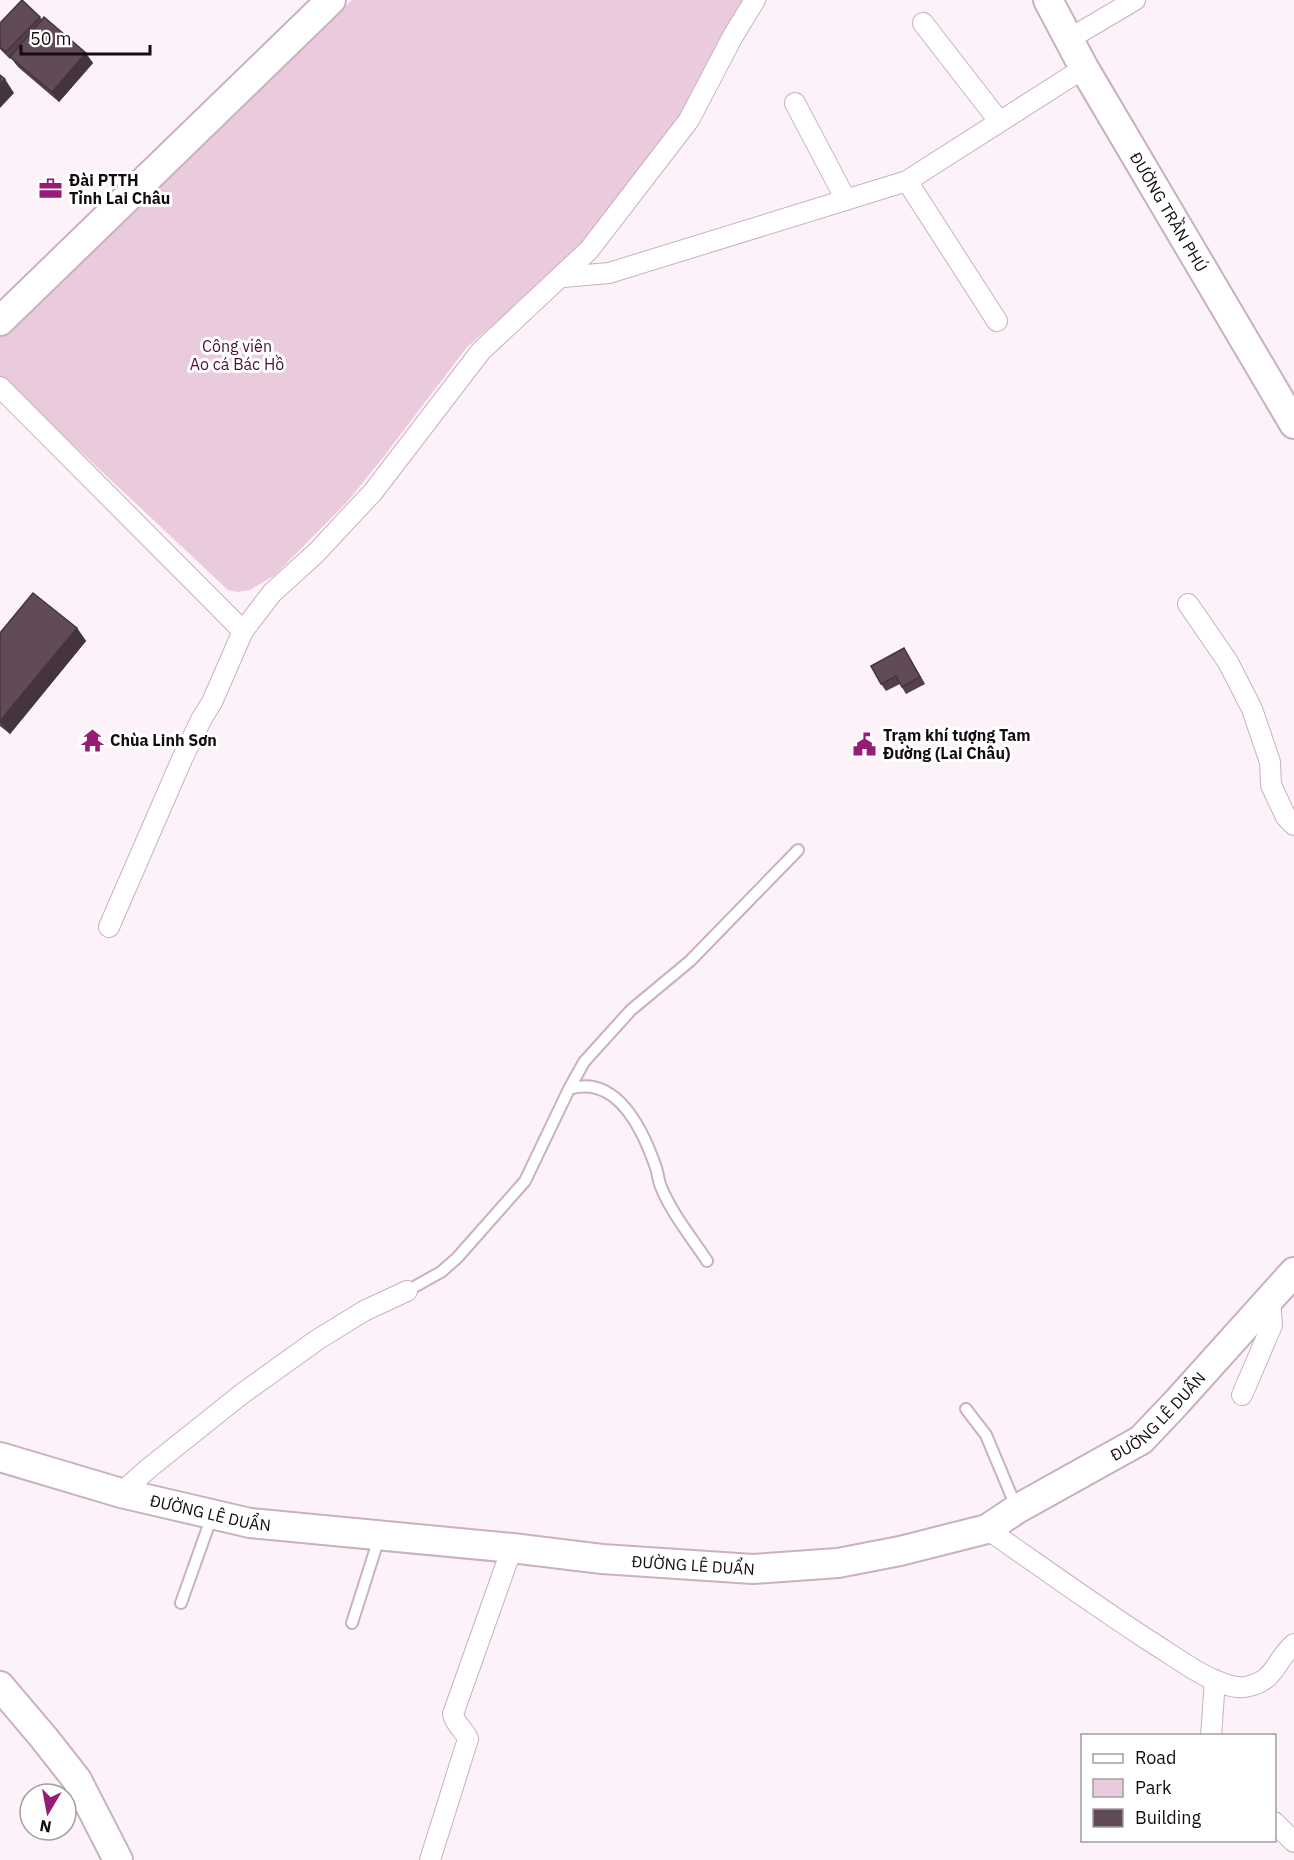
<svg xmlns="http://www.w3.org/2000/svg" width="1294" height="1860" viewBox="0 0 1294 1860" font-family="'IBM Plex Sans',sans-serif">
  <rect width="100%" height="100%" fill="#fdf2f9"/>
  <path fill="#eacadd" d="M352 0H746L686 110 655 157 571 258 467 347 385 455 348 501 275 575 250 590 238 592 228 590 0 376V337Z"/>
  <g fill="none" stroke-linecap="round" stroke-linejoin="round">
    <defs>
      <path id="lane" d="M569 1089C616 1074 642 1128 655 1165 658 1172 658 1180 661 1187 672 1214 692 1238 707 1261
        M407 1291 441 1272 457 1258 525 1181 569 1089 584 1062 631 1010 690 961 798 850
        M966 1409 986 1435 1017 1509
        M181 1603 212 1516
        M352 1623 380 1535"/>
      <path id="street" d="M923 23 999 121
        M1069 39 1135 0
        M795 103 846 200
        M907 181 997 321
        M563 277 609 273 907 181 1084 68
        M0 387 243 631
        M1188 604 1228 662 1252 709 1270 762 1271 785 1286 817 1294 825
        M109 927 182 759 202 718 212 702 243 631 272 593 316 553 373 492 481 351 589 250 689 120 733 36 755 0
        M1242 1395 1272 1325 1270 1300
        M121 1493 149 1468 243 1393 317 1340 364 1311 407 1291
        M987 1529C1040 1566 1093 1604 1148 1640 1166 1651 1184 1664 1202 1674 1213 1680 1233 1689 1245 1687 1277 1681 1274 1661 1294 1644
        M1211 1736 1215 1680
        M1274 1822 1294 1842
        M430 1860 468 1739C464 1729 455 1725 453 1714L512 1548"/>
      <g id="secondary">
        <path id="s1" d="M1048 0 1084 68 1294 424"/>
        <path d="M0 321 331 0"/>
        <path id="s2" d="M0 1457 121 1493 250 1523 512 1548 602 1559 753 1569 838 1563 900 1551 987 1529 1017 1509 1141 1440 1177 1402 1294 1272"/>
        <path d="M0 1686 44 1738 77 1780 118 1860"/>
      </g>
    </defs>
    <use href="#lane" stroke="#cab0c0" stroke-width="14"/>
    <use href="#street" stroke="#cab0c0" stroke-width="22"/>
    <use href="#secondary" stroke="#cab0c0" stroke-width="32"/>
    <use href="#lane" stroke="#fff" stroke-width="10"/>
    <use href="#street" stroke="#fff" stroke-width="20"/>
    <use href="#secondary" stroke="#fff" stroke-width="28"/>
  </g>
  <path fill="#54404d" d="M40 17 42 20 93 63 59 102 18 67 11 58 10 59 0 49V23Z
    M77 628 86 641 10 734 0 726V633Z
    M904 648 925 684 906 694 900 684 886 691 881 684Z"/>
  <path fill="#45343e" d="M86 53 93 63 59 102 52 92Z
    M5 79 14 93 0 108V85Z
    M77 628 86 641 10 734 0 721Z
    M904 648 908 655 925 684 920 677Z"/>
  <path fill="#624b59" stroke="#45343e" stroke-width="1.5" d="M22 0 40 17 6 52 0 47V23Z
    M44 17 86 53 52 92 10 57Z
    M0 75 5 79 0 85Z
    M33 593 77 628 0 721V633Z
    M904 648 920 677 902 687 896 676 881 684 871 666Z"/>
  <defs>
    <symbol id="office-bare" viewBox="-9 -9 18 18"><path d="M-6-3h4V-5.5h4V-3h4V5H-6ZM-1-4.5V-3h2v-1.5ZM-6 0V1H6V0Z" fill="#961c76" stroke="#fff" stroke-width="2.5" paint-order="stroke"/></symbol>
    <symbol id="temple-bare" viewBox="-9 -9 18 18"><path d="M0-6L5-2H3V0L6.5 2.5H4V6H1.5V3h-3V6H-4V2.5H-6.5L-3 0V-2H-5Z" fill="#961c76" stroke="#fff" stroke-width="2.5" paint-order="stroke"/></symbol>
    <symbol id="civic-bare" viewBox="-9 -9 18 18"><path d="M-.6-6.5H3V-4.5H.6V-3L4-1V1h2V6H-6V1h2V-1L-.6-3ZM-1.2 2.5V6h2.4V2.5Z" fill="#961c76" stroke="#fff" stroke-width="2.5" paint-order="stroke"/></symbol>
  </defs>
  <g fill-rule="evenodd">
    <use href="#office-bare" x="34" y="172" width="33" height="33"/>
    <use href="#temple-bare" x="76" y="724" width="33" height="33"/>
    <use href="#civic-bare" x="848" y="728" width="33" height="33"/>
  </g>
  <g text-anchor="middle" stroke-width="6" stroke-linejoin="round" paint-order="stroke">
    <g font-size="16" font-weight="bold" fill="#150c11" stroke="#fff" text-anchor="start">
      <text x="69" y="186">Đài PTTH<tspan x="69" dy="18">Tỉnh Lai Châu</tspan></text>
      <text x="883" y="741">Trạm khí tượng Tam<tspan x="883" dy="18">Đường (Lai Châu)</tspan></text>
      <text x="110" y="746">Chùa Linh Sơn</text>
    </g>
    <g font-size="16" fill="#150c11" stroke="#fff">
      <text dy="6" stroke="none"><textPath href="#s1" startOffset="244">ĐƯỜNG TRẦN PHÚ</textPath></text>
      <text dy="6" stroke="none"><textPath href="#s2" startOffset="1208">ĐƯỜNG LÊ DUẨN</textPath></text>
      <text dy="6" stroke="none"><textPath href="#s2" startOffset="218">ĐƯỜNG LÊ DUẨN</textPath></text>
      <text dy="6" stroke="none"><textPath href="#s2" startOffset="704">ĐƯỜNG LÊ DUẨN</textPath></text>
    </g>
    <g font-size="16" fill="#481238" stroke="#fff">
      <text x="237" y="352">Công viên<tspan x="237" dy="18">Ao cá Bác Hồ</tspan></text>
    </g>
  </g>
  <rect x="1081" y="1734" width="195" height="108" fill="#ffffff" stroke="#a19ea0" stroke-width="1.5"/>
  <rect x="1093" y="1754" width="30" height="9" fill="#ffffff" stroke="#a19ea0" stroke-width="1.5"/>
  <text x="1135" y="1764" font-size="18" fill="#150c11">Road</text>
  <rect x="1093" y="1779" width="30" height="18" fill="#eacadd" stroke="#a19ea0" stroke-width="1.5"/>
  <text x="1135" y="1794" font-size="18" fill="#150c11">Park</text>
  <rect x="1093" y="1809" width="30" height="18" fill="#624b59" stroke="#a19ea0" stroke-width="1.5"/>
  <text x="1135" y="1824" font-size="18" fill="#150c11">Building</text>
  <g transform="translate(48 1812) rotate(190)"><circle r="28" fill="#ffffff" stroke="#a19ea0" stroke-width="1.5"/>
  <path d="M0-4.5L10 22L0 15L-10 22Z" fill="#961c76"/>
  <text y="-9" font-size="16" font-weight="bold" text-anchor="middle" fill="#150c11">N</text>
  </g>
  <path d="M21 45v9h129v-9" fill="none" stroke="#150c11" stroke-width="3"/>
  <text x="30" y="45" font-size="18" fill="#150c11" stroke="#ffffff" stroke-width="4.5" paint-order="stroke">50 m</text>
</svg>
